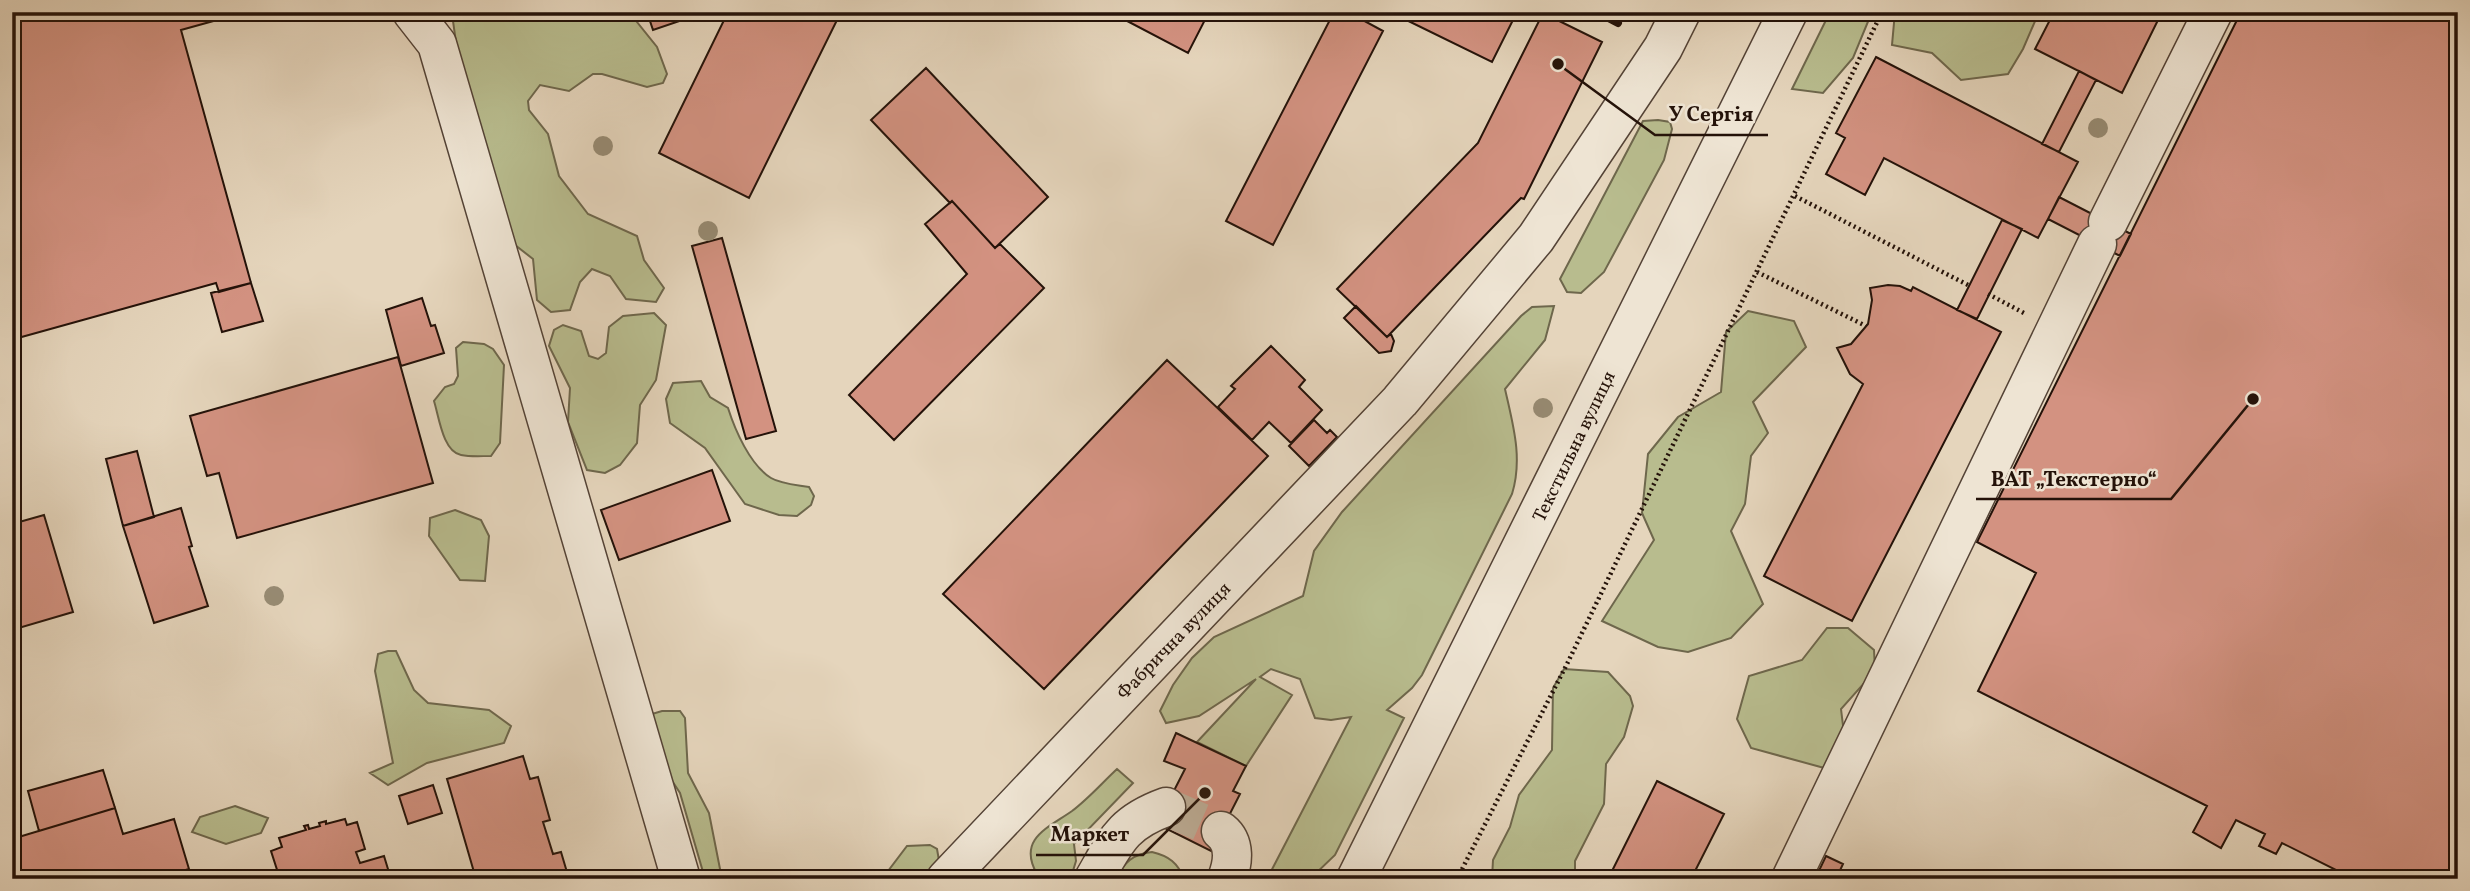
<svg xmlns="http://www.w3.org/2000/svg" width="2470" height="891" viewBox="0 0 2470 891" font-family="Vollkorn,serif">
  <rect width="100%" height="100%" fill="#e5d5bc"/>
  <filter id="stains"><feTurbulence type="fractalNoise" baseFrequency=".00286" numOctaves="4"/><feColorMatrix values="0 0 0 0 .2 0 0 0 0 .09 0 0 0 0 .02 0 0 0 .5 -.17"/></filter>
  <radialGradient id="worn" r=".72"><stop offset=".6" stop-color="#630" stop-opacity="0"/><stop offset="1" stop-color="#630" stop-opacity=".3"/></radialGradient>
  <path fill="#b8bc8e" stroke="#6e674c" stroke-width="2" d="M448 12H634L633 17 657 47 667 74 663 83 647 87 602 74H593L569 91 540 85 528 101 529 110 548 134 559 176 588 214 637 236 644 260 664 288 656 302 626 299 610 276 592 269 580 282 570 310 551 312 537 300 533 259 506 238 469 133 453 21Z
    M1830 12H1872L1853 58 1823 93 1792 89Z
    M1895 12H2039L2023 49 2008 74 1961 80 1932 53 1892 45Z
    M1658 120 1670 122 1672 129 1664 160 1604 272 1581 293 1567 292 1560 279 1643 121Z
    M1554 306 1545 340 1505 389C1513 425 1523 458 1512 494L1422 675 1412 688 1387 710 1404 718 1335 855 1310 879H1267L1351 717 1331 720 1315 718 1300 679 1271 669 1260 677 1292 695 1246 766 1197 742 1256 679 1199 716 1166 723 1160 711 1173 685 1192 658 1214 637 1303 596 1314 551 1342 512 1521 316 1532 307Z
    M1748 311 1794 321 1806 347 1753 402 1768 433 1751 456 1745 504 1731 531 1763 604 1731 638 1688 652 1658 647 1602 621 1654 540 1642 513 1648 454 1678 417 1721 392 1726 332Z
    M654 313 666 325 656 380 640 405 637 443 620 465 605 473 587 470 568 422 570 388 549 346 554 330 563 325 581 331 589 356 598 359 606 353 609 327 623 316Z
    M463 342 484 344 493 349 504 365 500 443 491 456C481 456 471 457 461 455 443 452 439 417 434 401L445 387 454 384 458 376 456 348Z
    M701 381 710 397 728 408C735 430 750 465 771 478 781 484 798 485 809 487L814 496 811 505 797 516 779 515 745 504 705 448 670 423 666 399 673 383Z
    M455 510 481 520 489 536 485 581 460 580 429 536 430 518Z
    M1827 628H1848L1874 650 1875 671 1841 709 1845 742 1828 769 1751 748 1737 719 1749 676 1802 660Z
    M388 651H396L414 690 428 703 489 710 511 726 504 743 427 763 388 785 370 773 393 763 375 671 378 654Z
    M1564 669 1608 672 1630 696 1633 706 1624 737 1606 764 1604 804 1575 861V879H1492L1493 860 1510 827 1519 795 1552 750 1553 688Z
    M662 711H680L685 718 688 773 709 813 722 879H703V872L680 793 659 761 652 714Z
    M1117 769 1133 783 1074 844 1076 861 1072 874C1060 881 1049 879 1037 874 1017 839 1048 828 1072 811 1088 799 1102 783 1117 769Z
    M235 806 268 818 261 833 226 844 192 832 200 817Z
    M930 845 937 849 941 872 938 879H882L907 846Z
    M1152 852C1169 856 1178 863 1184 879H1116C1124 862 1133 854 1152 852Z"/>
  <path fill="#d39281" stroke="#241209" stroke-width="2" d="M12 12H246L181 30 251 283 219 292 216 283 18 338 12 319Z
    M647 12H703V13L653 30Z
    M728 12H841L749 198 659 153Z
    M1110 12H1209L1188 53Z
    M1334 12H1348L1383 31 1273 245 1226 221Z
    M1390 12H1517L1492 62Z
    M2054 12H2162L2122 93 2035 49Z
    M2241 12H2458V879H2354L2282 843 2276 854 2259 846 2265 834 2236 820 2221 848 2193 832 2207 806 1978 691 2036 573 1977 542Z
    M1543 13 1602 42 1524 199 1521 198 1387 337 1337 289 1478 143Z
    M1876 57 2078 162 2038 238 1884 158 1865 195 1826 174 1845 138 1836 133Z
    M926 68 1048 197 995 248 952 201 950 203 871 120Z
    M2079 71 2096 80 2059 152 2042 144Z
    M2059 197 2131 234 2120 256 2048 219Z
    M952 201 995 248 1000 244 1044 288 894 440 849 395 967 274 925 224Z
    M2002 220 2022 229 1977 319 1957 310Z
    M722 238 776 431 746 439 692 246Z
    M251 283 263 321 222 332 211 293Z
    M1888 285 1900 286 1911 291 1913 287 2001 332 1852 621 1764 576 1863 384 1850 374 1837 348 1851 344 1868 324 1872 300 1870 288Z
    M422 298 431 326 435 325 444 353 401 366 386 310Z
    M1356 306 1387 337 1391 334 1394 341 1391 351 1379 353 1344 318Z
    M1271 346 1305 380 1299 387 1322 410 1291 443 1269 422 1252 440 1218 407 1235 389 1231 386Z
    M398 357 433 483 237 538 219 473 207 476 190 416Z
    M1167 360 1268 456 1044 689 943 594Z
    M1314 420 1327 433 1330 430 1337 437 1309 466 1289 446Z
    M137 451 154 517 123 526 106 459Z
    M712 470 730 521 619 560 601 510Z
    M181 508 192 546 189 547 208 606 154 623 123 526Z
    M44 515 73 612 12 630V524Z
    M1176 733 1246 766 1233 791 1240 794 1211 851 1157 824 1185 769 1164 761Z
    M523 756 530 779 538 777 550 820 543 822 553 854 561 852 569 879H476L447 779Z
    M103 770 115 808 39 831 28 791Z
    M1657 781 1724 814 1691 879H1608Z
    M433 785 442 813 408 824 399 796Z
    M115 808 123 834 174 819 189 869 156 879H12V839Z
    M345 819 347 825 357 822 365 849 356 852 360 863 384 856 391 879H280L271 851 282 847 279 838 306 830 304 826 308 825 309 829 320 826 319 823 326 821V824Z
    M1826 856 1843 864 1836 879H1815Z"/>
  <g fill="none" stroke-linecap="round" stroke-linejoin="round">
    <path stroke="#beae98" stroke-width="38" stroke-dasharray="38 19" stroke-linecap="butt" d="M1166 807 1221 831"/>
    <defs>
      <path id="minor" d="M412 12 437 44 681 879
        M2108 222 2213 12
        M1221 831C1236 843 1233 863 1227 879
        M946 879 1400 401 1536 238 1663 48 1681 12
        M1094 879C1116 841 1122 823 1166 807
        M1356 879 1788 12
        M1791 879 2097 244"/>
    </defs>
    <use href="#minor" stroke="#544336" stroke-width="41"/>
    <path stroke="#241209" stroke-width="4.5" stroke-dasharray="2 3.5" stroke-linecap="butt" d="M1795 196 1970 286
      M1757 272 1866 326
      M1988 294 2024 313
      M1457 879 1568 662 1882 12"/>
    <use href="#minor" stroke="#eee4d3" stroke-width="38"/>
    <defs>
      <path id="rail" d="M1597 12 1618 23"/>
    </defs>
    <use href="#rail" stroke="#241209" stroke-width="8"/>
    <use href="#rail" stroke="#eee4d3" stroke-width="5" stroke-dasharray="16" stroke-linecap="butt"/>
  </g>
  <g fill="#978b73">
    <circle cx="2098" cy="128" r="10"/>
    <circle cx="603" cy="146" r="10"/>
    <circle cx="708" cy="231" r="10"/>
    <circle cx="1543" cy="408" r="10"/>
    <circle cx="274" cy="596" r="10"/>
  </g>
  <g text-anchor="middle" stroke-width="5" stroke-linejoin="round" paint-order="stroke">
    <g font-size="19" fill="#241209" stroke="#eee4d3">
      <text transform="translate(1573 446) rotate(-64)" y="7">Текстильна вулиця</text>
      <text transform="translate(1173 640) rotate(-46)" y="7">Фабрична вулиця</text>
    </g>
  </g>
  <path fill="none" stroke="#241209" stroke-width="2.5" d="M1558 64L1655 135H1768M2253 399L2171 499H1976M1205 793L1143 855H1036"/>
  <g fill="#241209" stroke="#eee4d3" stroke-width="2.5">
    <circle cx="1558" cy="64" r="7"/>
    <circle cx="2253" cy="399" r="7"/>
    <circle cx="1205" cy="793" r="7"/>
  </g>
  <g font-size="21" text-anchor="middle" font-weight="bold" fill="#241209" stroke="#eee4d3" stroke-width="5" stroke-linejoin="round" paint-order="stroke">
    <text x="1711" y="121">У Сергія</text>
    <text x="2074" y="486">ВАТ „Текстерно“</text>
    <text x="1090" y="841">Маркет</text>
  </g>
  <rect width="2470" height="891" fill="none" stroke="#e5d5bc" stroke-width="42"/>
  <rect x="14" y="14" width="2442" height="863" fill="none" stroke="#241209" stroke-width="3.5"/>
  <rect x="21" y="21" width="2428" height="849" fill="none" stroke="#241209" stroke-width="2"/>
  <rect width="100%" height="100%" filter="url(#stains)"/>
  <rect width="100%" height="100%" fill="url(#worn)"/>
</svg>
